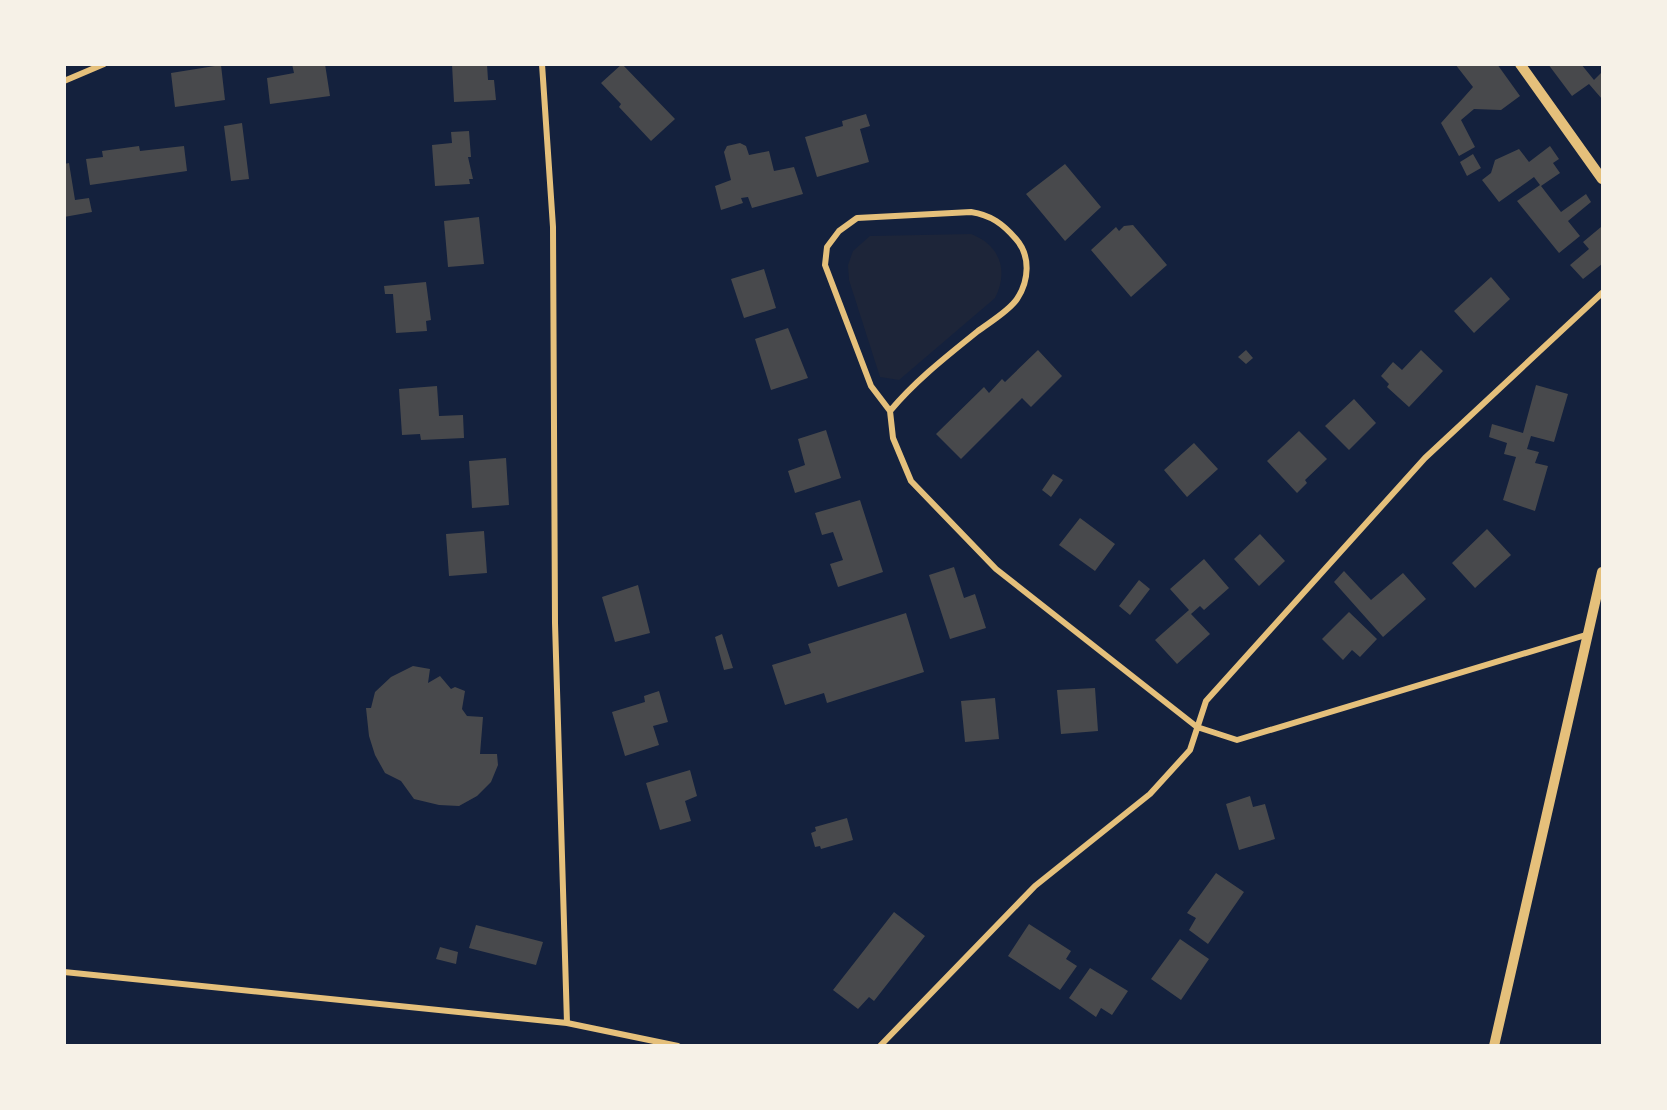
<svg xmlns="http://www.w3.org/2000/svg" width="1667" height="1110" viewBox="0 0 1667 1110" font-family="'Source Sans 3',sans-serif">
  <rect width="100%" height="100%" fill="#14213d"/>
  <path fill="#1d2539" d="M971 234C1000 245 1009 271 995 298L899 380 880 377 849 280 848 265 853 251 870 236Z"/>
  <path fill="#48494c" d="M292 64H325L330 96 270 104 267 78 294 73Z
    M452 64H487L488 80H494L496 100 454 102Z
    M622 64 675 119 651 141 619 107 621 104 601 83Z
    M1455 64H1497L1520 96 1501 110 1474 109 1461 120 1475 147 1459 156 1441 123 1473 87Z
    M1548 64H1581L1594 80 1602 72V99L1589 84 1572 96Z
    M221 65 225 100 175 107 171 73Z
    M866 114 870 126 860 129 869 162 817 177 805 137 843 126 842 121Z
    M242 123 249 179 231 181 224 126Z
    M469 131 471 157H468L473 179H469L470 184 435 186 432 145 452 143 451 132Z
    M740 143 746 146 749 155 769 151 774 171 794 167 803 194 752 208 748 197 741 198 743 203 721 210 715 186 731 180 724 152 727 146Z
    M139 146 140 151 184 146 187 171 90 185 86 159 103 157 102 151Z
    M1550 146 1559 159 1553 163 1560 173 1541 186 1561 212 1586 194 1591 202 1568 221 1580 236 1559 253 1517 201 1540 185 1534 177 1499 202 1482 180 1491 173 1495 160 1519 149 1529 162Z
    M1473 154 1481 168 1467 176 1460 162Z
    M69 163 75 200 89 198 92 212 64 217V164Z
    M1065 164 1101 207 1065 241 1026 194Z
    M479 217 484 264 448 267 444 221Z
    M1133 225 1167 265 1131 297 1091 250 1116 227 1119 231 1124 226Z
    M1601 227 1602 264 1583 279 1570 265 1589 249 1583 242Z
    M764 269 776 308 744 318 731 279Z
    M1491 277 1510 299 1474 333 1454 311Z
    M426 282 431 320 426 321 427 331 396 333 393 294H385L384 286Z
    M788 328 808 378 771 390 755 339Z
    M1038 350 1062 376 1031 407 1022 398 961 459 936 434 984 387 989 393 1002 379 1005 382Z
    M1246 350 1253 358 1246 364 1238 357Z
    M1421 350 1443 371 1409 407 1387 387 1389 384 1381 376 1393 362 1402 370Z
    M1536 385 1568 394 1554 442 1531 436 1527 449 1539 452 1535 463 1548 466 1535 511 1503 500 1516 457 1504 454 1507 443 1489 437 1492 424 1523 433Z
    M437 386 439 416 463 415 464 438 421 440 420 434 402 435 399 389Z
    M1354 399 1376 423 1349 450 1325 426Z
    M826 430 841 478 795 493 788 471 805 465 798 439Z
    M1299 431 1327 459 1305 480 1307 483 1297 493 1267 461Z
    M1194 443 1218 469 1187 497 1164 470Z
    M506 458 509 505 472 508 469 461Z
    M1053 474 1063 480 1051 497 1042 490Z
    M860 500 883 572 838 587 830 564 843 560 833 532 822 535 815 513Z
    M1080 518 1115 544 1095 571 1059 545Z
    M1487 529 1511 555 1475 588 1452 563Z
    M484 531 487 573 449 576 446 534Z
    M1260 534 1285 561 1259 586 1234 559Z
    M1204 559 1229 588 1204 610 1200 606 1191 614 1210 634 1177 664 1155 640 1189 610 1170 589Z
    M954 567 964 598 975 594 986 628 950 639 929 575Z
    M1344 571 1371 600 1403 573 1426 599 1383 637 1334 582Z
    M1139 580 1150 589 1130 615 1119 606Z
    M638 585 650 633 615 642 602 597Z
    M1349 612 1377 639 1360 657 1352 650 1343 660 1322 639Z
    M906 613 924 672 827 703 824 693 785 705 772 665 811 653 808 644Z
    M722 634 733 668 724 670 715 637Z
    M413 666 430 669 428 683 440 676 451 689 455 687 465 691 462 709 467 716 483 717 480 754H497L498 765 491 782 477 796 459 806 439 805 414 799 401 781 385 773 375 755 369 736 366 708H371L375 692 391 677Z
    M1095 688 1098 731 1061 734 1057 690Z
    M659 691 668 722 653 726 659 745 625 756 612 712 645 702 644 696Z
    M995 698 999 739 965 742 961 701Z
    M690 770 697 796 685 801 691 821 660 830 646 783Z
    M1250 796 1253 807 1265 804 1275 839 1239 850 1226 804Z
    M847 818 853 840 821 849 820 846 815 847 811 833 816 831 815 827Z
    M1216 873 1244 892 1208 944 1189 930 1196 918 1187 913Z
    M894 912 925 936 874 1001 869 997 858 1009 833 990Z
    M1029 924 1071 951 1066 959 1077 966 1060 990 1008 956Z
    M476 925 543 942 536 965 469 948Z
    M1180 939 1209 959 1181 1000 1151 979Z
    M440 947 458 952 456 964 436 959Z
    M1090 968 1128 991 1112 1015 1101 1008 1096 1017 1069 998Z"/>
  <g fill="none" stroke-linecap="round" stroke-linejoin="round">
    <path stroke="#e5c07b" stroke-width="6" d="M542 64 553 227 555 623 567 1023
      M64 81 104 64
      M890 411C916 380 947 356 978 331 990 322 1009 311 1017 299 1029 281 1031 256 1016 239 1003 224 991 215 971 212L857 218 839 231 827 247 825 265 871 386 890 411 893 438 911 481 996 569 1197 727 1237 740 1589 634
      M64 972 567 1023 678 1046
      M880 1046 1035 886 1150 794 1190 750 1206 701 1425 458 1602 293"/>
    <path stroke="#e5c07b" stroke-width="10" d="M1520 64 1602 179
      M1494 1046 1602 572"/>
  </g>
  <rect width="1667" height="1110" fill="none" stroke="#f6f1e7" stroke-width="132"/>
</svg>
